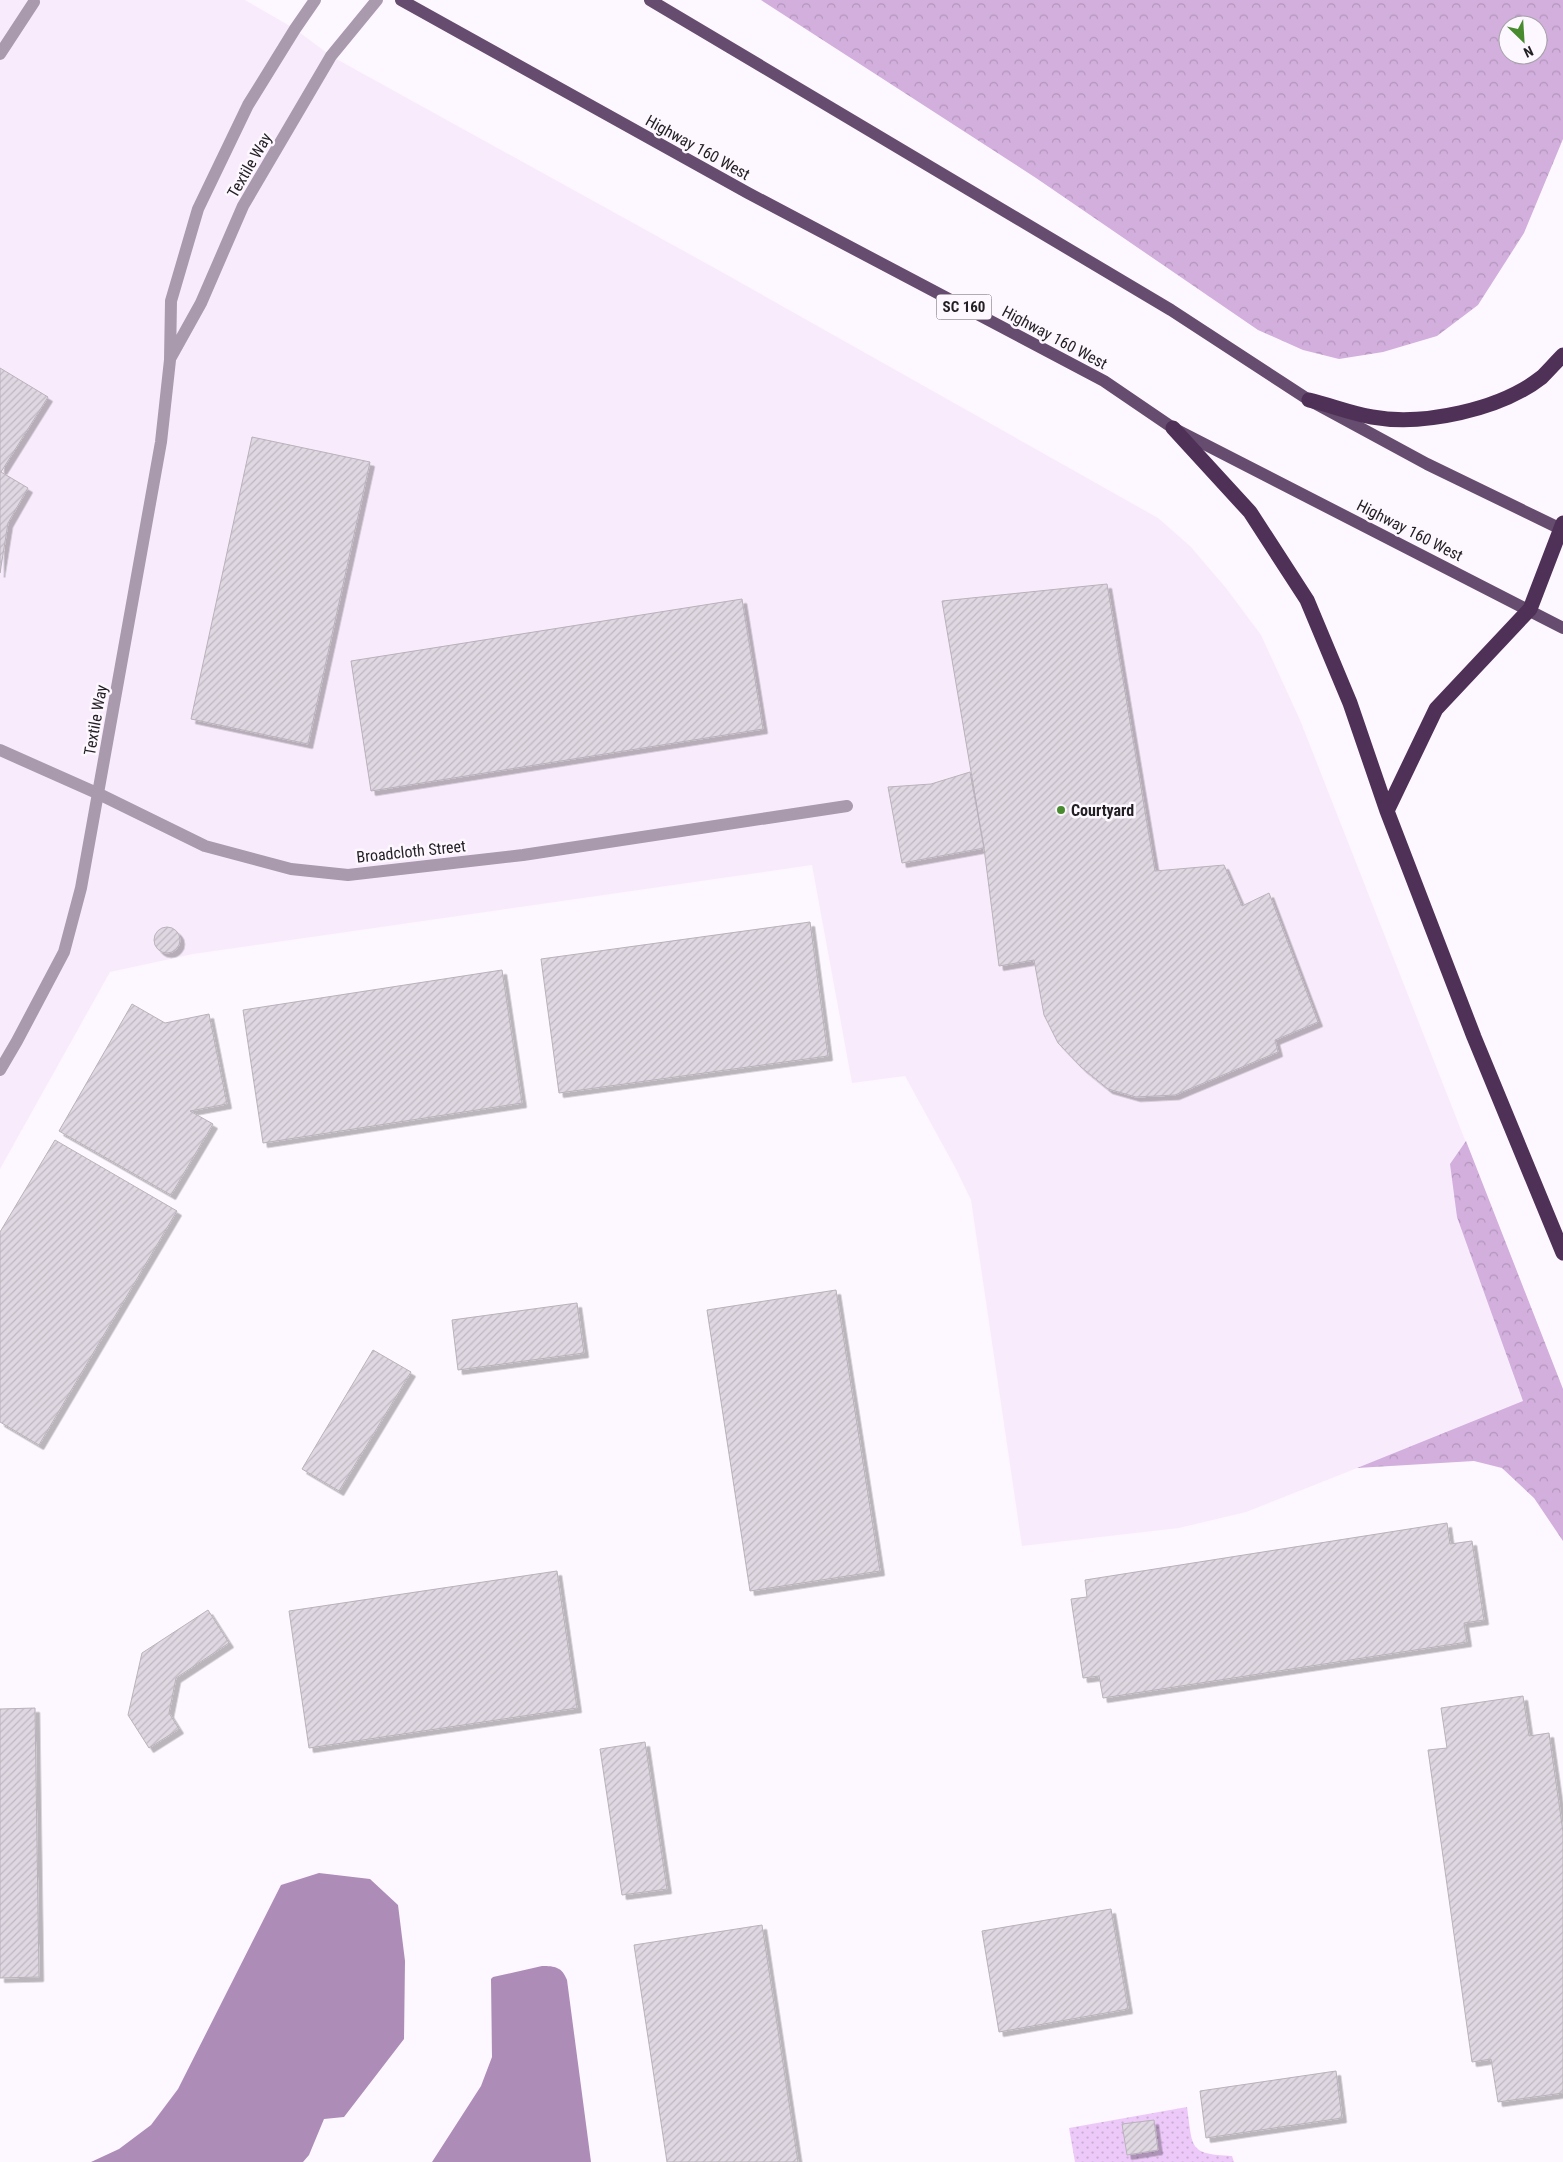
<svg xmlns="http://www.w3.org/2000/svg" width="1563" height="2162" viewBox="0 0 1563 2162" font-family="'Roboto Condensed',sans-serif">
  <defs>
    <pattern id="green-dots" width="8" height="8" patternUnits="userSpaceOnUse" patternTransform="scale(1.25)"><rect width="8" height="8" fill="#ecc9f8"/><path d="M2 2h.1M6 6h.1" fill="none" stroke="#caacd4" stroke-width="1.8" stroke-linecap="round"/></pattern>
    <pattern id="forest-crowns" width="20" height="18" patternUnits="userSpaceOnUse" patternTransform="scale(1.25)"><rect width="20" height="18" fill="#d2afdd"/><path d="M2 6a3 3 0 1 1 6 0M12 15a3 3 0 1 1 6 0" fill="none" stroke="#b496bd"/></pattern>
    <pattern id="building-hatch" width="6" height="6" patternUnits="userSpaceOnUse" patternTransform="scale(1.25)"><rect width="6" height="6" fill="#dfd7e1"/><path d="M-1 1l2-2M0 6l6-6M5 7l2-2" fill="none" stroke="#bfb8c1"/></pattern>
    <filter id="shadow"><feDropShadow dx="4.5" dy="4.5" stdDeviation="0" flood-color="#0004"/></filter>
  </defs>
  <rect width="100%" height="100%" fill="#fdf7ff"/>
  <path fill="#f8ecfc" d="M0 0H245L295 29 331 56 720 271 1158 518 1190 546 1226 588 1261 635 1300 720 1562 1387 1246 1512 1179 1528 1022 1546 971 1200 956 1169 905 1076 852 1083 812 865 193 954 110 972 0 1169Z"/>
  <path fill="url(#green-dots)" d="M1187 2107C1193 2148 1188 2154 1232 2156L1234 2162H1075L1069 2128Z"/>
  <path fill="url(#forest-crowns)" fill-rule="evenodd" d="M761 0H1563V139L1524 233 1478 305 1437 336 1383 352 1339 359 1303 350 1258 330 1036 178ZM1508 25H1538V55H1508Z
    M1466 1141 1563 1389V1541L1534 1498 1502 1468 1474 1461 1357 1468 1523 1401 1457 1217 1450 1164Z"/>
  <path fill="#ad8cb8" d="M319 1873 370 1879 398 1905 405 1961 404 2039 344 2117 324 2119 309 2155 303 2162H91L119 2149 151 2125 178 2089 281 1885Z
    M542 1966C555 1966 562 1967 567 1980L591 2162H432L481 2086 492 2057 491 1979 493 1977Z"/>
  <path fill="url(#building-hatch)" stroke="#b9b2bb" filter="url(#shadow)" d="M0 368 48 397 1 472 28 488 8 523 0 573Z
    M252 437 370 462 308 744 191 719Z
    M1107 584 1155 871 1224 865 1242 906 1269 893 1318 1022 1275 1040 1278 1052 1175 1095 1136 1097 1108 1089 1081 1067 1058 1043 1044 1015 1034 960 999 966 984 848 942 601Z
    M742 599 763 729 371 791 351 661Z
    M970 772 984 848 902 863 888 787 931 784Z
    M810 922 828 1056 559 1093 541 959Z
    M154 940a13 13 0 1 1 26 0a13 13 0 1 1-26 0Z
    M502 970 522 1103 263 1143 243 1010Z
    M132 1004 165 1023 209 1014 227 1104 190 1111 213 1124 171 1195 59 1131Z
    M55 1140 177 1211 39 1445 0 1422V1232Z
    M836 1290 880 1571 750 1591 707 1310Z
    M577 1303 584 1353 458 1370 452 1320Z
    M373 1350 411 1372 339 1491 302 1469Z
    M1447 1523 1450 1544 1472 1541 1484 1620 1464 1623 1467 1642 1103 1698 1099 1676 1083 1678 1071 1599 1087 1597 1085 1580Z
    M557 1571 577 1708 309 1748 289 1611Z
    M208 1610 229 1643 176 1678 169 1713 179 1729 149 1748 128 1715 142 1653Z
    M1523 1696 1529 1736 1549 1733 1563 1832V2093L1498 2102 1491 2059 1472 2062 1428 1750 1447 1748 1441 1708Z
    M35 1708 39 1977 0 1978V1709Z
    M645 1742 667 1889 622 1895 600 1749Z
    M1111 1909 1128 2009 999 2032 982 1931Z
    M762 1925 798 2162H667L634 1945Z
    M1336 2071 1342 2118 1206 2138 1200 2091Z
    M1154 2120 1158 2150 1127 2155 1122 2124Z"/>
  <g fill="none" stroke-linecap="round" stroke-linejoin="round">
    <path stroke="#a99aae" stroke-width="12" d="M0 54 34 2"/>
    <path stroke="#a99aae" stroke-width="12" d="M171 357 201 303 243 206 331 56 377 0
      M0 750 99 794 205 846 291 869 348 875 523 855 847 806
      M0 1070 17 1041 64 952 81 888 161 442 170 360 171 301 198 209 248 105 295 29 315 0"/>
    <path stroke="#664c6e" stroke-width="12" d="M401 0 748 193 1104 381 1173 428 1563 628
      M650 0 1171 310 1309 400 1427 464 1563 530"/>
    <path stroke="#4f3158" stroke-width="15" d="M1309 400C1330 405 1350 413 1372 417 1423 426 1500 410 1542 377 1549 370 1556 362 1563 355
      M1173 428 1250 512 1307 600 1350 703 1387 811
      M1563 523 1530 609 1436 709 1387 811 1474 1037 1563 1253"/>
  </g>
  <circle fill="#488b2e" stroke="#fdf7ff" stroke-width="2" cx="1061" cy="810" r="5"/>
  <g text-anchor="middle" stroke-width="5" stroke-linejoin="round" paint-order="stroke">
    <rect fill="#fdf7ff" stroke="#646064" stroke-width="1" x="936.5" y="294.5" width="55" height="25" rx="4"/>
    <g font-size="15" font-weight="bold" fill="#221f22">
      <text x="964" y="312">SC 160</text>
    </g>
    <g font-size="16" fill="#221f22" stroke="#fdf7ff">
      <text transform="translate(698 147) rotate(29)" y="6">Highway 160 West</text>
      <text transform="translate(249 165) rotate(-60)" y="6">Textile Way</text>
      <text transform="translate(1055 337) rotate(28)" y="6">Highway 160 West</text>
      <text transform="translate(1410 530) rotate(27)" y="6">Highway 160 West</text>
      <text transform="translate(95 720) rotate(-80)" y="6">Textile Way</text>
      <text transform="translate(411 851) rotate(-6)" y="6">Broadcloth Street</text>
    </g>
    <g font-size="16" font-weight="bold" fill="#221f22" stroke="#fdf7ff" text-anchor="start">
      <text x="1071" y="816">Courtyard</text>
    </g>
  </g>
  <g transform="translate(1523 40) rotate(155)"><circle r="24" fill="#fdf7ff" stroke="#a5a1a7"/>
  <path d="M0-4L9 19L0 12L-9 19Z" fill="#488b2e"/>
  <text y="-8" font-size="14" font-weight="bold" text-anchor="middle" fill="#221f22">N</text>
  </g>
</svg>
